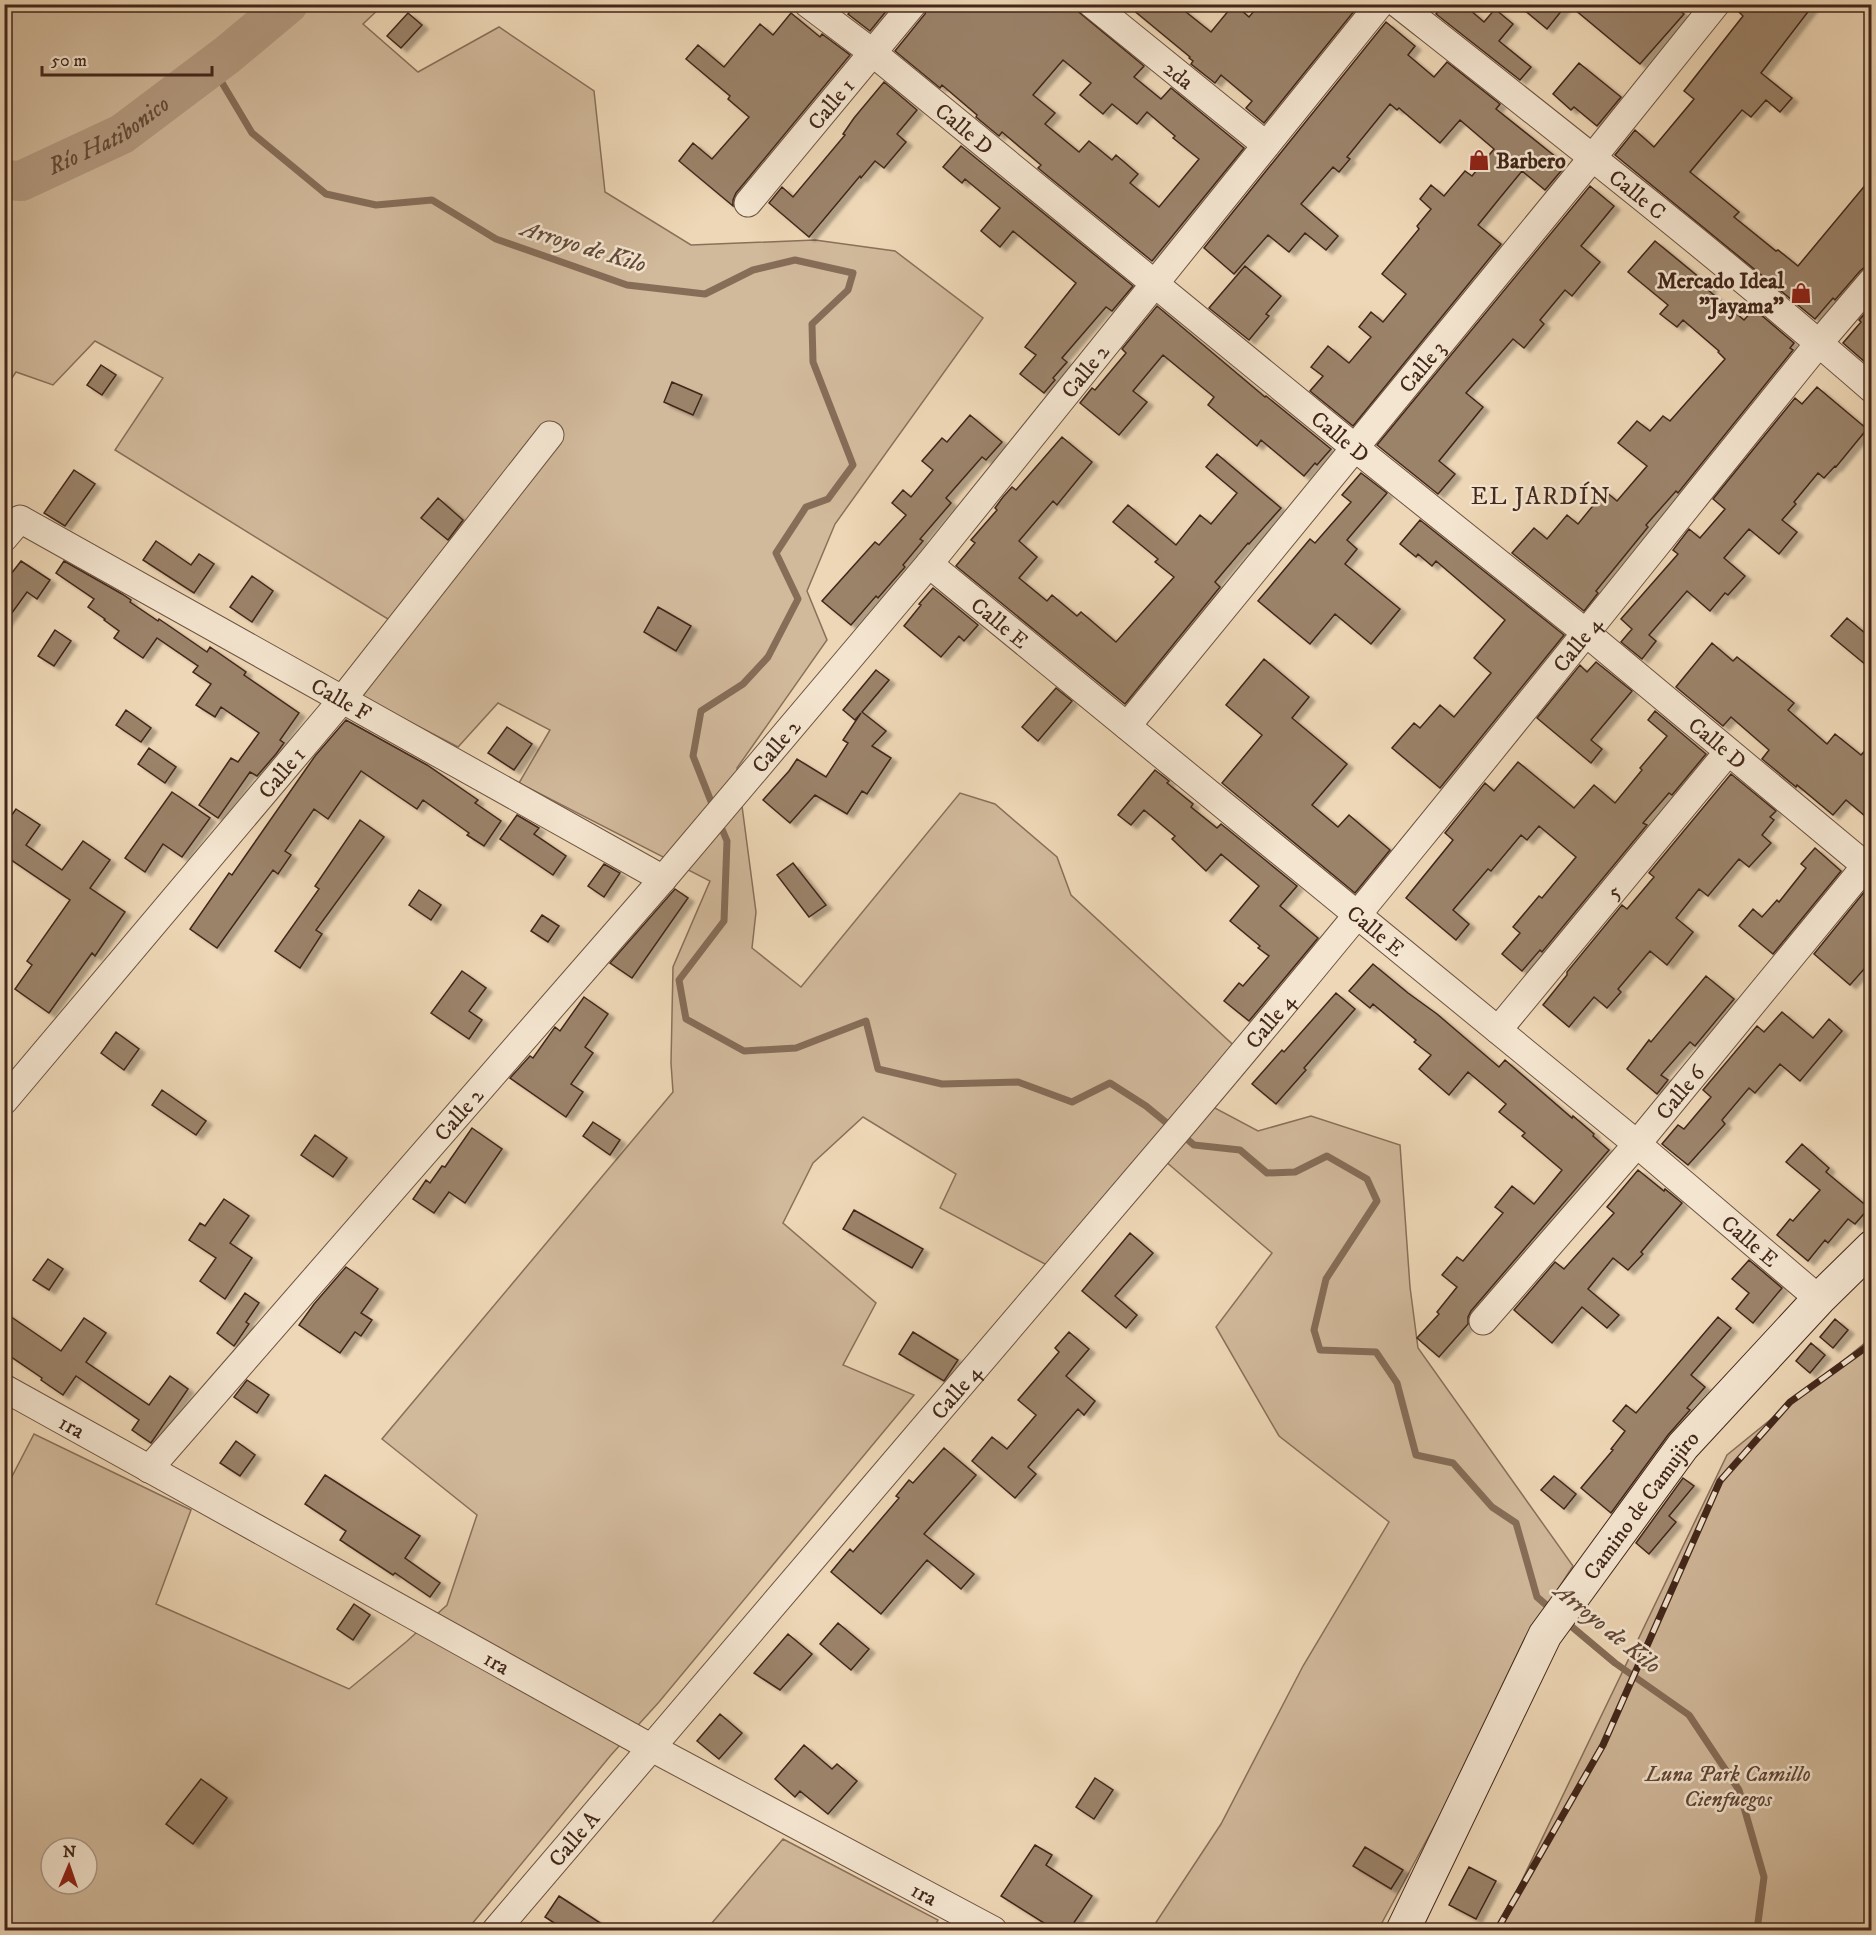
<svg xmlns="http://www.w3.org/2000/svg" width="1876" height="1935" viewBox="0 0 1876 1935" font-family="'IM FELL DW Pica',serif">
  <defs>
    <filter id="shadow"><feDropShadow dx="6" dy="4" stdDeviation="1.5" flood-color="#0004"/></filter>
  </defs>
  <rect width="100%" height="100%" fill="#eed7b6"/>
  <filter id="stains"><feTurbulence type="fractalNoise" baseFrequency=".00333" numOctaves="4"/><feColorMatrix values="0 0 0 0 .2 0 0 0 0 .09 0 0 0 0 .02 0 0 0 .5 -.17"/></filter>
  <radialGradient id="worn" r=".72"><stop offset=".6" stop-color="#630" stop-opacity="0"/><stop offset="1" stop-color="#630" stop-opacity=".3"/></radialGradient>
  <path fill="#d1b99b" stroke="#8a705a" stroke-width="1.5" fill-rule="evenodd" d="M5 5H383L363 24 418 72 499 27 594 91 605 192 691 245 815 240 895 251 983 318 835 524 807 591 827 640 737 768 756 912 752 948 801 987 960 793 995 804 1057 857 1071 895 1243 1054 1211 1106 1258 1131 1311 1116 1400 1145 1410 1287 1418 1348 1573 1566 1524 1641 1459 1780 1378 1930H1151L1221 1824 1303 1666 1389 1522 1279 1436 1216 1327 1272 1253 1165 1161 1060 1272 940 1208 956 1174 863 1117 813 1163 783 1223 876 1303 843 1365 914 1395 659 1702 611 1755 467 1930H5V1490L34 1434 191 1510 156 1604 349 1689 406 1642 447 1605 477 1515 382 1439 673 1092 671 1063 673 967 710 881 519 783 550 730 498 703 458 747 362 697 409 632 115 450 163 378 95 341 53 385 16 372 5 388ZM51 1848H87V1884H51Z
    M1871 1338V1930H1498L1727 1455Z
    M783 1839 938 1920 933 1930H706Z"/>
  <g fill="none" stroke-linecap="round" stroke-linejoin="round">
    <path stroke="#866d58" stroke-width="7" d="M212 66 252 133 326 194 376 205 432 200 496 239 627 285 705 294 753 270 795 260 853 273 848 290 812 324 813 362 853 465 828 499 806 507 776 553 798 599 768 657 743 684 701 711 693 756 714 809
      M719 822 727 841 724 921 679 980 686 1019 744 1051 796 1048 866 1021 878 1069 942 1084 1018 1082 1072 1102 1110 1083 1146 1106 1174 1129
      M1182 1135 1194 1145 1240 1150 1267 1173 1295 1172 1327 1156 1367 1179 1377 1201 1326 1279 1314 1330 1320 1350 1376 1352 1397 1383 1416 1455 1453 1463 1492 1507 1516 1523 1537 1597 1552 1610
      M1565 1621 1615 1663 1689 1715 1739 1790 1764 1877 1757 1930"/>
    <path stroke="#b49b81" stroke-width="40" id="s1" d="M4 180 21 181 122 134 227 55 288 4"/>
  </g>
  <path fill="#9b836b" stroke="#42271a" stroke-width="1.5" fill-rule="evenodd" filter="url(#shadow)" d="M856 4H892L870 31 848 14Z
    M928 4H1069L1144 66 1134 77 1161 99 1171 88 1244 148 1152 261 1038 168 1041 165 1002 132 999 136 976 117 977 115 942 85 940 88 895 51 925 14ZM1063 60 1091 83 1080 95 1103 114 1112 104 1137 124 1147 112 1175 136 1173 138 1199 159 1159 207 1130 183 1138 174 1116 155 1112 160 1089 141 1079 152 1045 124 1055 113 1033 95Z
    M1126 4H1176L1211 32 1234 4 1249 17 1260 4 1359 5 1264 123 1246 108 1252 101 1221 75 1215 83 1191 64 1193 61 1189 58 1190 57Z
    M1444 4H1463L1484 22 1495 9 1513 24 1499 41 1531 67 1520 80 1436 14Z
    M1517 4H1567L1547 29Z
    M1568 4H1672L1684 14 1640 64Z
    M1731 4H1814L1761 73 1792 98 1780 112 1766 100 1751 117 1742 110 1690 172 1739 212 1734 217 1776 251 1778 250 1798 266 1872 177V266H1866L1860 271 1835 300 1833 298 1815 319 1615 155 1635 130 1654 147 1694 99 1684 91 1743 16Z
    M408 13 422 25 401 48 387 36Z
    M791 13 820 37 822 34 850 55 736 193 733 200V206L679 161 693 143 712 159 749 117 728 99 730 96 686 59 698 45 724 67 760 24 773 35Z
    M1386 22 1415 46 1408 55 1434 77 1447 62 1500 104 1496 109 1566 165 1545 190 1522 171 1499 199 1478 225 1501 244 1353 426 1310 391 1323 376 1311 367 1328 346 1349 363 1371 337 1359 327 1371 312 1383 322 1406 294 1382 274 1419 229 1417 226 1431 209 1420 199 1431 185 1444 196 1465 171 1472 176 1494 149 1460 120 1440 143 1399 108 1397 110 1390 104 1347 157 1350 159 1339 172 1333 167 1301 204 1338 236 1326 250 1305 233 1289 252 1268 235 1234 274 1204 248Z
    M1579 63 1621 97 1597 126 1574 107 1571 110 1553 94Z
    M884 82 917 110 897 134 906 142 884 168 875 161 861 178 860 176 809 237 769 203 782 187 793 197 845 135 843 134 854 118Z
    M961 146 1133 286 1112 311 1106 307 1062 358 1067 362 1053 378 1055 380 1044 393 1020 374 1036 355 1025 347 1076 283 1013 231 1000 247 981 231 1000 208 965 179 962 183 943 167Z
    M1590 186 1614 206 1581 246 1600 262 1572 296 1565 290 1540 320 1544 324 1524 348 1513 339 1466 393 1483 407 1439 461 1455 474 1438 494 1377 445Z
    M1655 241 1711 287 1708 290 1744 320 1754 309 1794 343 1790 348 1793 350 1678 493 1676 491 1646 525 1648 527 1596 591 1598 593 1584 611 1512 553 1534 528 1547 539 1567 515 1578 524 1605 491 1617 501 1647 466 1618 443 1637 421 1650 431 1663 416 1670 421 1725 359 1718 352 1719 351 1683 320 1677 327 1660 314 1668 305 1628 272Z
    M1245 266 1281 296 1266 314 1269 316 1249 340 1209 308Z
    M1157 306 1265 397 1266 396 1331 449 1317 465 1315 463 1304 476 1261 440 1257 446 1208 405 1214 397 1163 355 1133 391 1147 402 1119 435 1080 403 1092 388 1095 390 1126 353 1122 349Z
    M1872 306V368L1843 343 1861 322 1859 320Z
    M101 365 116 375 102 395 87 385Z
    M672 382 702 395 693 415 664 402Z
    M1817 387 1867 429 1836 467 1835 466 1824 478 1818 473 1794 502 1796 504 1782 520 1797 532 1779 554 1749 529 1724 558 1745 576 1728 595 1725 593 1710 611 1687 591 1649 635 1656 641 1642 659 1621 642 1632 629 1621 619 1678 554 1673 550 1689 529 1700 538 1725 509 1713 499 1795 398 1802 404Z
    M970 415 1002 442 986 460 982 457 946 498 951 503 920 539 923 541 903 565 905 567 878 598 876 596 851 625 822 601 875 542 879 545 906 515 892 503 903 490 911 497 933 470 922 461 942 438 947 442Z
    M1062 437 1092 462 1057 505 1053 501 1019 541 1037 557 1019 578 1047 601 1052 595 1077 616 1081 612 1116 642 1174 577 1155 562 1158 559 1113 522 1128 505 1176 545 1200 515 1211 524 1237 493 1206 467 1217 454 1281 508 1249 544 1248 543 1215 582 1220 587 1125 704 956 566 975 543 971 540 997 510 995 508 1003 497 1012 487 1016 490Z
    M74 470 95 484 65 526 44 513Z
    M1361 473 1387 493 1347 540 1357 549 1345 564 1400 609 1371 644 1335 614 1310 644 1258 601 1310 539 1315 543 1351 502 1342 495Z
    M438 498 463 520 448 540 421 518Z
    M1420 520 1564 635 1440 788 1392 748 1414 723 1420 728 1440 705 1454 717 1491 673 1474 658 1505 620 1436 561 1432 566 1418 554 1416 557 1400 544Z
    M156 541 191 565 199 554 214 564 194 593 143 560Z
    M21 561 50 580 37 599 27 592 4 624V583Z
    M64 561 122 594 131 600 130 602 158 621 159 619 207 652 210 647 246 672 244 675 299 713 280 740 284 743 276 754 257 776 250 772 218 818 199 805 231 758 238 762 259 733 221 707 215 717 196 705 211 684 193 672 198 666 157 638 143 658 114 638 119 631 104 620 105 619 88 607 94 599 56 573Z
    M252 576 273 591 252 622 230 607Z
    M933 588 978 625 964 641 959 636 941 657 904 626 921 605 919 604Z
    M658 607 691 626 676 651 644 632Z
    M1847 618 1872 639V670L1831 636Z
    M55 630 71 641 54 666 38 656Z
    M1712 643 1733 661 1737 657 1794 703 1788 710 1827 744 1835 734 1861 755 1872 743V822L1846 800 1833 815 1797 785 1796 787 1762 759 1769 750 1731 717 1723 726 1676 687Z
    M1264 659 1309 697 1292 718 1347 764 1312 805 1338 827 1349 815 1390 850 1355 893 1222 783 1262 735 1226 705Z
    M1596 662 1632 691 1591 740 1602 749 1591 763 1537 718 1580 665 1587 672Z
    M876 670 889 680 862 712 886 731 872 746 891 758 867 794 862 791 847 814 815 795 790 823 763 800 789 771 797 759 826 777 848 743 843 740 861 713 855 720 843 710Z
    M1056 688 1072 701 1038 741 1022 727Z
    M126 710 151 728 141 742 116 725Z
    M1655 711 1706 754 1672 795 1669 793 1643 823 1647 825 1542 952 1540 950 1522 971 1502 954 1520 933 1513 927 1539 896 1542 898 1576 857 1539 826 1527 840 1521 835 1491 871 1488 869 1453 910 1469 924 1456 940 1406 898 1453 840 1445 833 1485 783 1494 791 1518 762 1574 808 1594 785 1615 803 1642 770 1640 768 1667 736 1648 720Z
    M346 720 427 765 478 800 475 803 501 821 484 846 467 835 469 833 423 800 417 809 361 771 328 819 314 809 285 851 291 855 278 874 273 870 217 948 190 929 229 873 232 875 315 756Z
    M507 727 532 744 514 770 488 753Z
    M149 748 176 767 165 783 138 764Z
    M1155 770 1169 781 1167 783 1193 804 1191 807 1217 828 1221 824 1297 886 1280 906 1318 938 1249 1021 1224 1001 1239 983 1243 986 1269 956 1258 948 1260 946 1230 921 1259 886 1221 854 1206 871 1172 839 1175 836 1144 810 1131 825 1118 815Z
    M1731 774 1776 811 1770 817 1774 820 1762 835 1771 843 1749 867 1739 859 1708 896 1699 889 1676 918 1693 932 1667 965 1650 951 1618 989 1621 992 1607 1008 1594 997 1569 1027 1543 1005 1567 975V972L1622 905 1627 909 1654 877 1649 873Z
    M172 792 210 818 182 857 163 844 145 872 125 858Z
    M16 809 40 825 26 845 62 870 83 841 110 860 90 888 125 912 95 956 92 953 49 1013 15 989 32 965 27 961 70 900 4 855V826Z
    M517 815 539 828 534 834 566 856 553 875 500 839Z
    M360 820 384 837 316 930 322 934 300 968 275 951 319 889 315 886Z
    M1815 848 1841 871 1773 954 1739 926 1753 909 1762 917 1777 900 1779 902 1806 868 1801 864Z
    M793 863 826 905 809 917 777 875Z
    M604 864 620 873 604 897 588 886Z
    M675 889 688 898 632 978 610 963Z
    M419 890 441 905 431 920 409 905Z
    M1865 891 1872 896V960L1850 985 1814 954Z
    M542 915 559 926 548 942 531 931Z
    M1373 964 1408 993 1437 1014 1499 1067 1505 1060 1572 1118 1573 1116 1594 1134 1593 1136 1609 1150 1471 1311 1468 1317V1324L1439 1357 1417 1338 1439 1314 1437 1312 1457 1287 1442 1275 1457 1257 1463 1261 1503 1213 1495 1207 1512 1186 1534 1204 1562 1170 1522 1136 1525 1133 1499 1112 1506 1104 1468 1072 1449 1095 1419 1069 1431 1055 1414 1042 1416 1040 1373 1004 1370 1008 1349 991Z
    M462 971 486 988 469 1011 482 1020 469 1039 431 1013Z
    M1706 976 1734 999 1695 1046 1690 1042 1661 1075 1668 1080 1657 1094 1627 1069 1649 1040 1651 1042Z
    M1336 993 1355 1009 1304 1068 1306 1070 1276 1104 1252 1084 1282 1050 1284 1052Z
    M584 997 608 1014 585 1047 593 1053 571 1084 583 1092 566 1117 510 1078 530 1056 533 1058 555 1027 560 1031Z
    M1782 1012 1813 1038 1829 1019 1842 1031 1800 1081 1780 1064 1755 1093 1749 1088 1722 1120 1725 1124 1688 1165 1662 1144 1678 1125 1684 1129 1711 1097 1703 1090 1757 1026 1764 1032Z
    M116 1032 139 1049 124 1070 101 1053Z
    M162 1090 206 1121 196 1135 152 1105Z
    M593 1122 620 1140 610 1155 583 1136Z
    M472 1128 502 1149 465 1203 449 1192 434 1213 413 1199 426 1180 430 1183 442 1166 445 1167Z
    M315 1135 347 1158 333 1177 301 1155Z
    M1802 1144 1829 1168 1826 1172 1869 1208 1855 1224 1848 1219 1828 1243 1825 1240 1808 1261 1777 1235 1790 1219 1793 1221 1820 1190 1786 1162Z
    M1638 1170 1664 1191 1665 1189 1682 1203 1641 1252 1643 1254 1628 1270 1613 1258 1588 1289 1619 1315 1607 1328 1582 1307 1552 1343 1514 1310 1555 1262 1564 1269 1614 1213 1607 1207Z
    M224 1199 249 1216 230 1243 252 1258 225 1299 200 1281 216 1258 189 1240 200 1223 205 1226Z
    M854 1210 923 1249 912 1268 843 1229Z
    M1130 1233 1153 1253 1115 1296 1137 1315 1126 1328 1082 1291Z
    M48 1259 63 1269 49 1290 33 1280Z
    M1749 1260 1782 1288 1753 1323 1736 1309 1749 1293 1732 1279Z
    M346 1267 378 1289 361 1313 372 1320 361 1336 355 1332 340 1353 299 1325 314 1304Z
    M245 1293 259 1303 246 1322 249 1324 234 1346 217 1333Z
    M4 1312 61 1351 84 1318 106 1333 86 1362 149 1405 170 1376 188 1389 151 1443 132 1430 139 1420 76 1376 63 1395 41 1380 42 1378 4 1352Z
    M1718 1317 1731 1328 1691 1375 1705 1387 1687 1408 1690 1410 1668 1435 1611 1513 1581 1488 1613 1450 1611 1449 1625 1431 1613 1421 1626 1405 1636 1413Z
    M1835 1319 1848 1330 1833 1348 1820 1337Z
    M913 1332 958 1360 944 1381 899 1354Z
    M1069 1332 1089 1349 1066 1376 1095 1401 1084 1415 1078 1409 1028 1467 1036 1474 1015 1498 972 1461 992 1437 1007 1449 1036 1415 1018 1400 1059 1352 1055 1348Z
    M1811 1343 1825 1355 1810 1373 1796 1361Z
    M247 1380 269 1395 257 1413 234 1397Z
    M236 1441 255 1455 240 1476 220 1463Z
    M944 1448 976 1475 924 1534 974 1574 961 1589 927 1560 881 1614 831 1572 850 1549 853 1552 899 1498 896 1496 909 1480 913 1483Z
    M325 1475 420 1536 405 1558 440 1583 430 1597 395 1573 393 1575 340 1540 346 1531 305 1504Z
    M1554 1476 1576 1494 1564 1509 1541 1490Z
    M1683 1478 1694 1486 1669 1516 1676 1522 1649 1554 1636 1543Z
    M354 1604 370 1615 353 1640 337 1629Z
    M838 1623 869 1649 851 1670 820 1644Z
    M788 1634 812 1654 780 1690 754 1673Z
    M720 1714 742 1733 719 1759 697 1741Z
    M804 1745 832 1769 837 1764 857 1781 828 1814 800 1791 795 1797 775 1779Z
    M1095 1778 1113 1790 1094 1819 1076 1807Z
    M201 1779 227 1798 193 1844 166 1824Z
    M1035 1845 1052 1855 1046 1865 1092 1896 1069 1930H1055L1001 1896Z
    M1365 1847 1403 1870 1391 1889 1353 1866Z
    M1469 1867 1496 1881 1476 1919 1449 1905Z
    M559 1896 611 1930H565L545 1917Z"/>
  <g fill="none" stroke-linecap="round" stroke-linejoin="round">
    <defs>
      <g id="street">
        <path id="s2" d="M808 4 873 53 1354 447 1585 632 1872 871"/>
        <path id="s3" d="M1092 4 1266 145"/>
        <path id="s4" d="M1398 4C1558 130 1718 255 1872 389"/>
        <path id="s5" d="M748 203 913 4"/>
        <path id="s6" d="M4 538 20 519 663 879"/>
        <path id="s7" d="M929 564 1637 1144 1819 1299"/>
        <path id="s8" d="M1127 726 1593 157 1716 4"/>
        <path id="s9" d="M1498 1030 1728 752"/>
        <path id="s10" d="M4 1101 342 700 550 435"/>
        <path id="s11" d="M1483 1321 1637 1144 1872 858"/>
        <path id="s12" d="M4 1388 650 1747 993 1930"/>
        <path id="s13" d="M149 1469 663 879 929 564 1380 4"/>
        <path id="s14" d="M496 1930C723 1660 956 1394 1183 1124 1400 868 1608 604 1819 343L1872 281"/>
      </g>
      <g id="secondary">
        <path id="s15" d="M1403 1930 1545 1635 1683 1446 1819 1299 1872 1247"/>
      </g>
    </defs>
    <use href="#street" stroke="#6d5341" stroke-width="29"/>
    <use href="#secondary" stroke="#42271a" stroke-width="35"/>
    <use href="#street" stroke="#f4e5d0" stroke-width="27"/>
    <use href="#secondary" stroke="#f4e5d0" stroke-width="33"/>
    <defs>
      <path id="rail" d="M1497 1930 1603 1745 1720 1481 1790 1402 1872 1343"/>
    </defs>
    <use href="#rail" stroke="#42271a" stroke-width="7"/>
    <use href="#rail" stroke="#f4e5d0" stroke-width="4.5" stroke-dasharray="14" stroke-linecap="butt"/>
  </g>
  <defs>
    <symbol id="shop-bare" viewBox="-9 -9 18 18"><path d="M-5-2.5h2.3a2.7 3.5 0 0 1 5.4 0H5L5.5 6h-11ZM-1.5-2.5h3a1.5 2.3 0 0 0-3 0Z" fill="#8f2418" stroke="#f4e5d0" stroke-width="2.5" paint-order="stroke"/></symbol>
  </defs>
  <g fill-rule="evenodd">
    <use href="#shop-bare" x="1464" y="145" width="30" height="30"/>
    <use href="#shop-bare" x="1786" y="278" width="30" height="30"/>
  </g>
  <g text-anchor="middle" stroke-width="5" stroke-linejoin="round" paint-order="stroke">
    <g font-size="22" fill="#42271a" stroke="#f4e5d0">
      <text dy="8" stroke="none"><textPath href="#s3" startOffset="112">2da</textPath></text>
      <text dy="8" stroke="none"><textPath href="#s5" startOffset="129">Calle 1</textPath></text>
      <text dy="8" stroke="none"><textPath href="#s2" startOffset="200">Calle D</textPath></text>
      <text dy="8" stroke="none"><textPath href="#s4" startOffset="306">Calle C</textPath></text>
      <text dy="8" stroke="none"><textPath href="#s8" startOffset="465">Calle 3</textPath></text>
      <text dy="8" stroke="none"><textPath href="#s13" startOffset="1443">Calle 2</textPath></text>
      <text dy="8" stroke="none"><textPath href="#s2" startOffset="686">Calle D</textPath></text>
      <text dy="8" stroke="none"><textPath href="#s7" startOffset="92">Calle E</textPath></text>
      <text dy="8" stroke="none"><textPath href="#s14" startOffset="1680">Calle 4</textPath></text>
      <text dy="8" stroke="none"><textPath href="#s6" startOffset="393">Calle F</textPath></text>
      <text dy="8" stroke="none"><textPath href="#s2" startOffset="1172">Calle D</textPath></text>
      <text dy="8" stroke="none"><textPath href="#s13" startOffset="957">Calle 2</textPath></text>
      <text dy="8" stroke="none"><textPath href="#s10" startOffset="430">Calle 1</textPath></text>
      <text dy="8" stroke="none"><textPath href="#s9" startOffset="180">5</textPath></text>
      <text dy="8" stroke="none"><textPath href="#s7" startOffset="578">Calle E</textPath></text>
      <text dy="8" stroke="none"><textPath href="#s14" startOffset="1194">Calle 4</textPath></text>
      <text dy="8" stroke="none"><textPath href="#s11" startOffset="302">Calle 6</textPath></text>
      <text dy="8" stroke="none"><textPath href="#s13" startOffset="471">Calle 2</textPath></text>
      <text dy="8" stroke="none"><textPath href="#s7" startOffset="1064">Calle E</textPath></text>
      <text dy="8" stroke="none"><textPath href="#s14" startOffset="708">Calle 4</textPath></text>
      <text dy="8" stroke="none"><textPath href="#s12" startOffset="78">1ra</textPath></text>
      <text dy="8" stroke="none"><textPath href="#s15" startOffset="489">Camino de Camujiro</textPath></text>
      <text dy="8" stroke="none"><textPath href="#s12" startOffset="564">1ra</textPath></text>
      <text dy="8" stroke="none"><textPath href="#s14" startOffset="120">Calle A</textPath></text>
      <text dy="8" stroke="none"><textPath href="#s12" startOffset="1050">1ra</textPath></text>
    </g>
    <g font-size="22" font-weight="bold" fill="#42271a" stroke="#f4e5d0" text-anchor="start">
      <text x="1496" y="168">Barbero</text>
      <text x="1784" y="288" text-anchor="end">Mercado Ideal<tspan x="1784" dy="25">"Jayama"</tspan></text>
    </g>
    <g font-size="22" font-style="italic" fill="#5f4434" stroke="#f4e5d0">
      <text x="1728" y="1781">Luna Park Camillo<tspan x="1728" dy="25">Cienfuegos</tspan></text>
    </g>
    <g font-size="24" font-style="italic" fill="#644a39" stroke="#f4e5d0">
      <text dy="8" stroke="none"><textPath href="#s1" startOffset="116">Río Hatibonico</textPath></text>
      <text transform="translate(584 246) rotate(17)" y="8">Arroyo de Kilo</text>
      <text transform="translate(1608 1628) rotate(39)" y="8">Arroyo de Kilo</text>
    </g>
    <g font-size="24" letter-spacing="1.5" fill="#42271a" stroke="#f4e5d0">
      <text x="1541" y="504">EL JARDÍN</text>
    </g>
  </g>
  <rect width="1876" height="1935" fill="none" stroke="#eed7b6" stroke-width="24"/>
  <rect x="6" y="6" width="1864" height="1923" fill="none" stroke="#42271a" stroke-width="3"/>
  <rect x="12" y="12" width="1852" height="1911" fill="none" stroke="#42271a" stroke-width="1.5"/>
  <g transform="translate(69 1866) rotate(2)"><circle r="28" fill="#f4e5d0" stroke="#ad9987" stroke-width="1.5"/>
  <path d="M0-4.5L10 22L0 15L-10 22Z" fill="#8f2418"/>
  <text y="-9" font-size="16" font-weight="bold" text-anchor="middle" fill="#42271a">N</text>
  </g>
  <path d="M42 66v9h170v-9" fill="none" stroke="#42271a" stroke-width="3"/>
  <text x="51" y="66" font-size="18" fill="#42271a" stroke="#f4e5d0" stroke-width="4.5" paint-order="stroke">50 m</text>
  <rect width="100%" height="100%" filter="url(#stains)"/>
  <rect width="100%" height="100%" fill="url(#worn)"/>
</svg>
